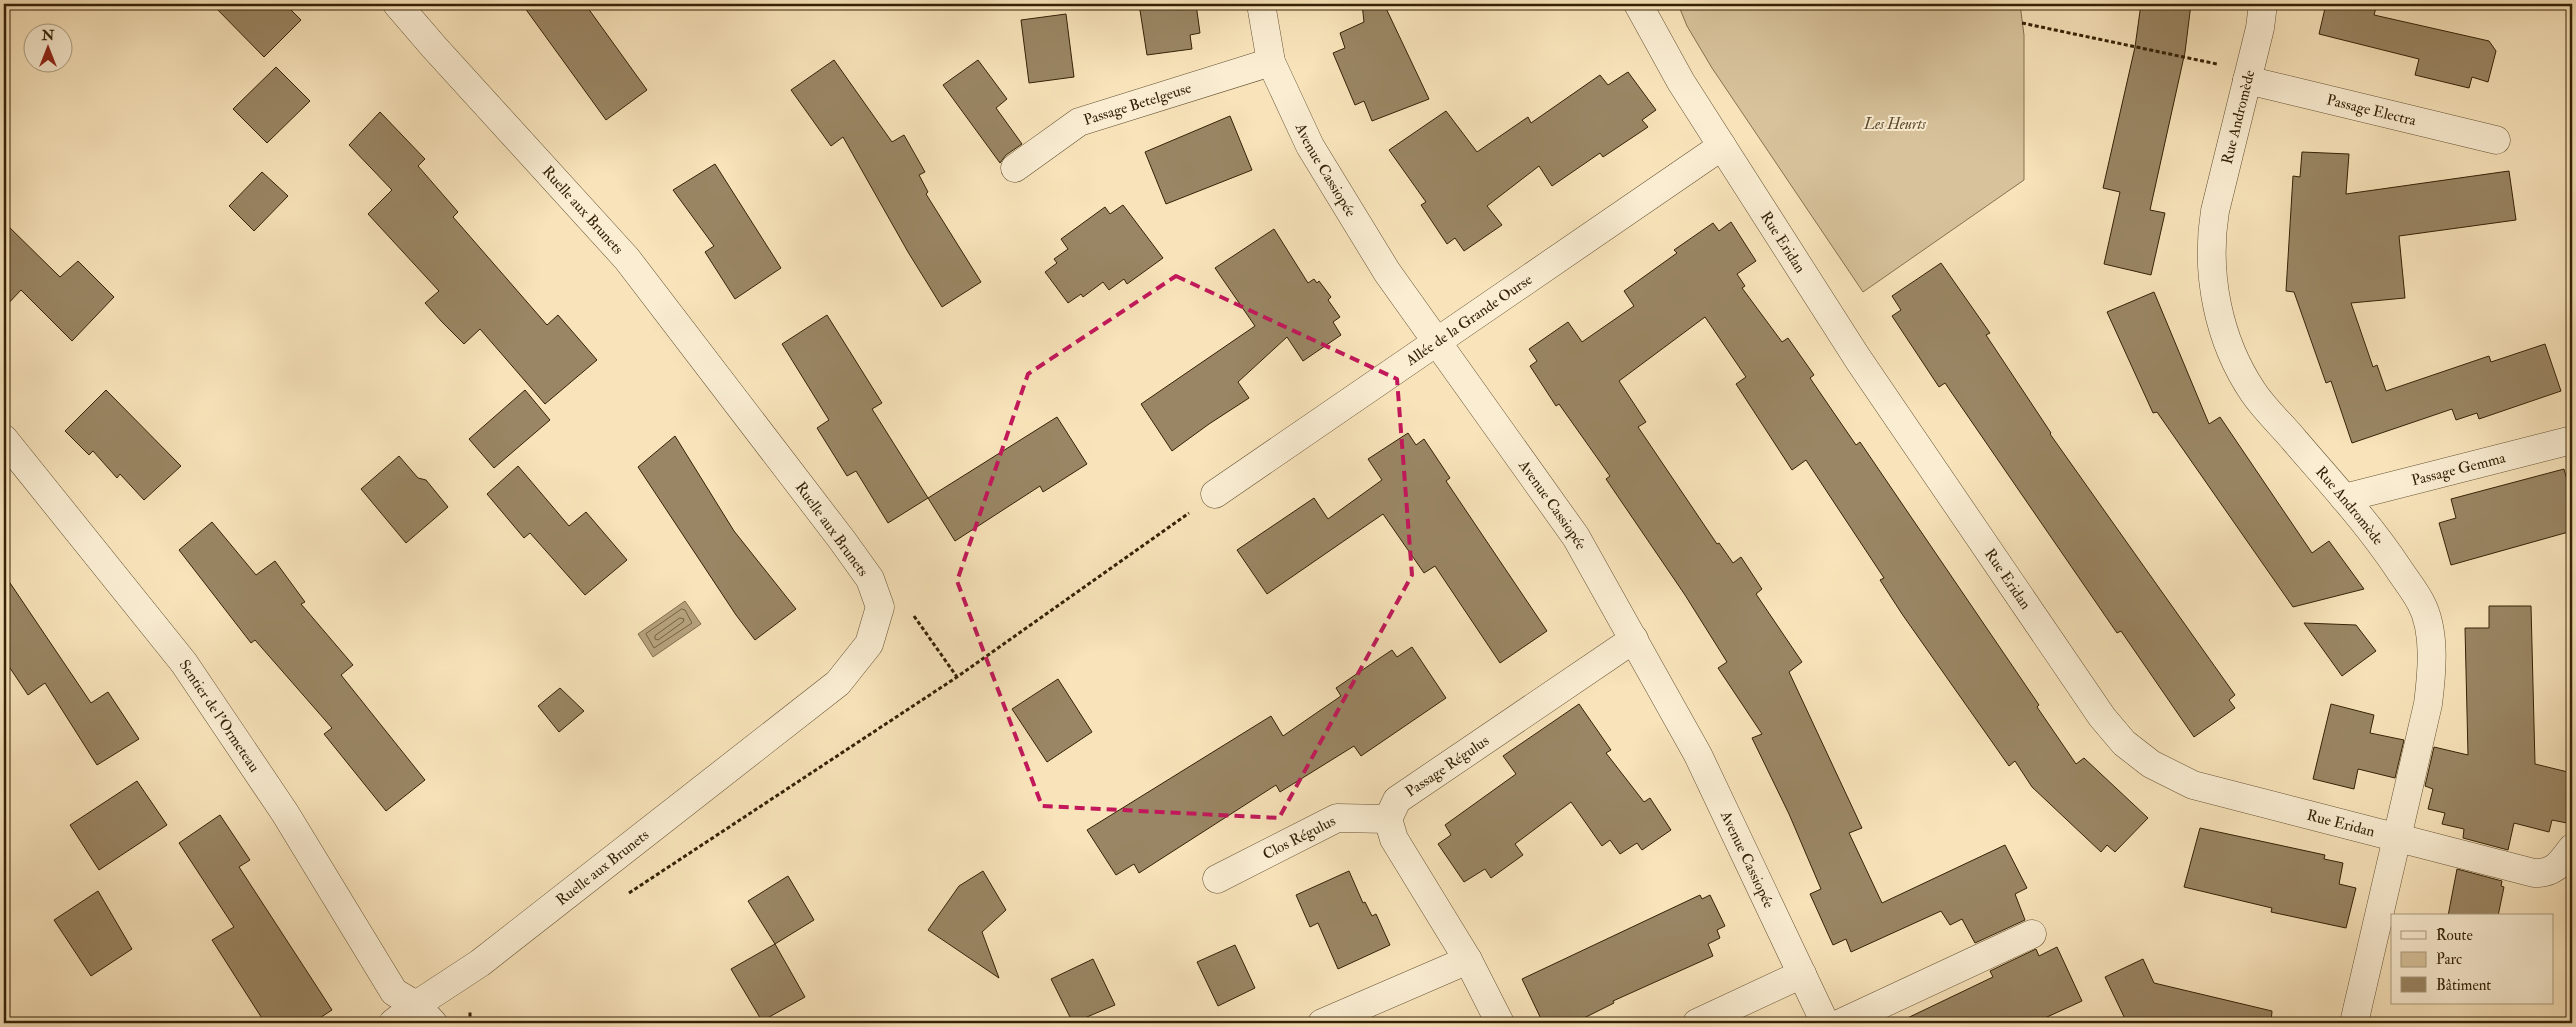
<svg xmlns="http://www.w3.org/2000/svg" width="2576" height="1027" viewBox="0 0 2576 1027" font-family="'IM FELL Double Pica',serif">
  <rect width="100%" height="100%" fill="#f8e3ba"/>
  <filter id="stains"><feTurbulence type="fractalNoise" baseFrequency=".004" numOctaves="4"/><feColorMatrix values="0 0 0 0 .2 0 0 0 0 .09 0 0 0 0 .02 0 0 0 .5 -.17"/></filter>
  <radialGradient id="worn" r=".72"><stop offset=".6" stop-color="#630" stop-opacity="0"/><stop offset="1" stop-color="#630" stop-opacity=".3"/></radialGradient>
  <path fill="#d7c29b" stroke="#867250" d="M1678 4H2020L2024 35V180L1863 292 1712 68 1687 26Z"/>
  <path fill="#b5a17d" stroke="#816e4d" d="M685 601 701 624 653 657 638 634Z"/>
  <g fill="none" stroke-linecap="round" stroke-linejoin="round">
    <path stroke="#746242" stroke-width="1" d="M682 609 685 610 692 623 654 648 646 634Z
      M680 618 684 619 683 622 658 640 655 639V636Z"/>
  </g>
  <path fill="#9a8664" stroke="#342206" d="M212 4H285L301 20 264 57Z
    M522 4H585L647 90 606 120Z
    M1139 4H1196L1200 33 1190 35 1192 49 1147 55Z
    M1362 4H1384L1429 99 1372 121 1364 101 1355 105 1333 53 1345 48 1340 33 1364 22Z
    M2141 4H2191L2185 52 2150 210 2165 213 2151 275 2104 264 2120 192 2103 188 2135 47Z
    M2326 4H2377L2374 15 2489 41 2496 51 2488 82 2472 77 2469 88 2415 75 2419 59 2319 34Z
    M1066 14 1074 77 1029 83 1021 20Z
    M834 60 892 142 904 135 925 172 919 175 928 192 926 194 981 282 942 307 908 252 843 137 831 146 791 90Z
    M978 60 1007 99 996 108 1022 144 1006 155 1000 163 943 85Z
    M276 67 310 101 267 143 233 109Z
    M1628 72 1656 110 1642 120 1648 127 1603 157 1600 153 1552 186 1539 166 1487 206 1502 225 1464 251 1455 238 1447 244 1421 205 1426 202 1389 150 1446 111 1477 152 1528 117 1531 123 1600 75 1608 85Z
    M380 112 425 159 418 166 458 212 453 217 547 325 558 315 597 360 545 404 480 329 464 344 442 322 425 303 439 291 368 214 392 190 349 145Z
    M1230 116 1252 170 1166 204 1145 152Z
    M2302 152 2349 154 2346 194 2509 171 2516 220 2399 236 2405 298 2351 303 2373 367 2377 365 2386 391 2489 356 2491 362 2545 344 2561 391 2479 419 2477 413 2456 420 2452 409 2352 443 2331 381 2326 383 2294 292 2286 291 2293 176 2300 177Z
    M715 164 781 268 735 299 705 252 714 246 673 190Z
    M262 172 288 196 254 231 229 206Z
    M1123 205 1163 258 1127 284 1124 279 1109 290 1103 282 1083 297 1081 294 1068 303 1045 272 1057 263 1054 259 1068 249 1061 239 1105 207 1110 214Z
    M4 222 60 277 78 261 114 297 72 341 21 290 4 308Z
    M1731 222 1756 261 1737 274 1745 286 1742 288 1782 342 1788 338 1814 375 1810 378 1836 416 1856 445 1860 442 2039 705 2037 707 2076 764 2084 758 2148 818 2115 852 2107 845 2101 852 2032 787 2015 761 2009 766 1902 614 1880 580 1884 578 1806 460 1792 470 1736 384 1746 377 1705 317 1619 381 1646 422 1638 427 1717 544 1719 543 1733 563 1741 557 1762 589 1756 594 1802 662 1789 672 1862 828 1849 833 1882 903 2005 845 2027 888 2015 894 2025 920 1975 943 1962 919 1950 925 1941 911 1851 952 1846 939 1833 945 1810 894 1821 889 1789 814 1752 738 1762 734 1718 668 1727 662 1685 595 1606 479 1610 476 1559 404 1556 406 1530 366 1537 361 1529 349 1568 322 1582 342 1634 306 1624 291 1677 253 1674 250 1713 223 1719 231Z
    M1274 229 1308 283 1314 279 1317 283 1319 281 1331 297 1328 300 1340 317 1333 322 1341 335 1303 361 1287 337 1238 382 1249 398 1209 424 1172 451 1141 404 1255 326 1215 268Z
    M1941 263 1990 333 1986 335 2051 433 2050 434 2235 695 2229 700 2235 708 2194 737 2121 631 2117 633 1945 383 1939 387 1892 316 1901 310 1892 296Z
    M2154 292 2209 424 2220 417 2312 553 2329 541 2364 589 2293 607 2157 412 2153 413 2107 312Z
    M827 315 882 403 872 409 928 498 1057 417 1087 464 1043 492 1040 486 955 541 928 498 888 523 856 471 847 476 817 428 829 420 782 344Z
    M106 390 181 466 144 500 120 474 117 478 93 451 89 455 65 431Z
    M525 390 550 420 494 468 469 439Z
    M1408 433 1416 445 1424 439 1450 478 1446 481 1547 631 1500 663 1435 566 1424 573 1383 514 1267 594 1237 550 1314 498 1328 519 1382 480 1368 459Z
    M675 436 734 531 796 609 755 640 736 615 638 467Z
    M399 456 418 478 426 480 448 507 406 543 361 489Z
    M518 466 569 526 586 512 627 560 585 595 530 533 524 538 487 494Z
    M2564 469 2572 499V531L2451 565 2439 523 2456 518 2451 499Z
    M212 522 256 575 275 561 305 602 301 604 353 665 341 675 425 780 386 811 324 734 332 728 255 640 251 643 179 550Z
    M4 574 91 703 108 692 139 739 97 765 45 683 28 695 4 659Z
    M2489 606H2531L2535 764 2572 773V799L2567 823 2552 820 2549 832 2514 823 2508 850 2463 838 2464 829 2442 824 2445 813 2428 809 2433 789 2425 786 2434 747 2468 755 2465 628H2489Z
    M2304 623 2356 625 2376 651 2342 676Z
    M1412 647 1446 698 1361 756 1354 746 1280 792 1276 785 1139 873 1134 864 1116 875 1087 830 1271 716 1283 736 1341 696 1336 688 1380 658 1392 650 1397 657Z
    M1058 679 1092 732 1047 762 1012 709Z
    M560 688 584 711 559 732 538 706Z
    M1579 704 1611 750 1606 753 1644 802 1650 798 1671 830 1642 850 1637 843 1620 854 1610 840 1602 846 1571 802 1515 844 1523 855 1491 878 1485 869 1464 882 1438 844 1451 835 1445 825 1516 774 1503 756Z
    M2331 704 2374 715 2370 733 2404 740 2395 778 2358 769 2354 789 2313 779Z
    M137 781 167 825 99 870 70 825Z
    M220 815 250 860 239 867 332 1010 312 1023H265L212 940 234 927 179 843Z
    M2200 828 2325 855 2324 859 2343 863 2339 884 2356 888 2346 928 2271 912 2272 908 2184 887Z
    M2457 869 2502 881 2501 886 2504 887 2498 916H2448Z
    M983 871 1006 910 982 932 999 978 928 930 959 886Z
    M1349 871 1363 903 1365 902 1372 916 1376 914 1390 945 1338 969 1318 923 1310 927 1296 895Z
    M788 876 814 920 775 944 748 901Z
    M98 891 132 949 91 976 54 920Z
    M1700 895 1702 899 1710 895 1725 926 1717 930 1720 938 1708 944 1713 956 1613 1001 1614 1003 1574 1023H1543L1522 979Z
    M775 944 805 997 762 1021 731 969Z
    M1235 945 1255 988 1218 1006 1197 962Z
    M2057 947 2082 1001 2034 1023H1897L1993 977 1990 971 2036 949 2039 956Z
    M1093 959 1115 1005 1073 1023 1051 979Z
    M2143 959 2154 983 2272 1011 2271 1023H2127L2105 977Z"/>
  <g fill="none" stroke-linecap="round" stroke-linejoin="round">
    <defs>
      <g id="minor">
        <path id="s1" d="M1261 4 1271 62 1310 146 1387 272 1576 537 1698 755 1825 1023"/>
        <path id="s2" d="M1638 4 1681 82 1858 359 2102 717 2124 743 2151 764 2193 785 2534 873C2554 874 2561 863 2572 848"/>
        <path id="s3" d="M2263 4 2260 28 2215 211C2205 273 2218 340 2253 392 2265 410 2282 425 2295 441 2331 483 2368 523 2398 568 2405 579 2415 591 2421 603 2436 631 2432 673 2428 704L2354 1023"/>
        <path id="s4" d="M2247 80 2496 140"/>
        <path id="s5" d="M1015 168 1079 122 1271 62"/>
        <path id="s6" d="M4 439 184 663 285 813 394 992 416 1005 433 1023"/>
        <path id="s7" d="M1215 494 1722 146"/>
        <path id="s8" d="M2344 498 2572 440"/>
        <path id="s9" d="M1217 879 1337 818 1388 819"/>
        <path id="s10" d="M393 1023 416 1005 480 963 838 683 869 644 880 607 870 579 842 540 627 259 434 47 397 4"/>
        <path d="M1322 1023 1468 960"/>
        <path id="s11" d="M1500 1023 1468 960 1394 839 1388 819 1397 800 1634 639"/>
        <path d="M1697 1023 1802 974"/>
        <path d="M1841 1023 2032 934"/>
      </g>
    </defs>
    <use href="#minor" stroke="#655233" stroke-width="29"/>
    <path stroke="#342206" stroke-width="3" stroke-dasharray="4 2.5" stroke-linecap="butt" d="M2022 23 2217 64
      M914 616 957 677
      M629 893 957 677 1189 513
      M470 1023V1011"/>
    <use href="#minor" stroke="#faedd2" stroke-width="28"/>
  </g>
  <path fill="none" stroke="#c2185b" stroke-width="4" stroke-dasharray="10 6" stroke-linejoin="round" d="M1176 276 1397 379 1412 575 1279 818 1042 806 957 581 1028 374Z"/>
  <g text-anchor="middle" stroke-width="4" stroke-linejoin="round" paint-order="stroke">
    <g font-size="15" fill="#342206" stroke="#faedd2">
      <text dy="5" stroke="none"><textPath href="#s5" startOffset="140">Passage Betelgeuse</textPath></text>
      <text dy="5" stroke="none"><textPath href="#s4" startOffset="128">Passage Electra</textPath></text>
      <text transform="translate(2238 117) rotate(-76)" y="5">Rue Andromède</text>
      <text dy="5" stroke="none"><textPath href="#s1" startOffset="180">Avenue Cassiopée</textPath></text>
      <text transform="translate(583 210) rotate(48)" y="5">Ruelle aux Brunets</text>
      <text dy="5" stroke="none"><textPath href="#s2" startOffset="279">Rue Eridan</textPath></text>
      <text dy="5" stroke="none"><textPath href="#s7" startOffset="308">Allée de la Grande Ourse</textPath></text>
      <text dy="5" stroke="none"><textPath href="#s8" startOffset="118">Passage Gemma</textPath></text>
      <text dy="5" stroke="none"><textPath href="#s1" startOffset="585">Avenue Cassiopée</textPath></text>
      <text dy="5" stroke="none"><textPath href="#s3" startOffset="551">Rue Andromède</textPath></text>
      <text transform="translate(832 529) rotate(54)" y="5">Ruelle aux Brunets</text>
      <text dy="5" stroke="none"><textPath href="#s2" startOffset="684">Rue Eridan</textPath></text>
      <text dy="5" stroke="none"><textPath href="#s6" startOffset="351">Sentier de l'Ormeteau</textPath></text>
      <text dy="5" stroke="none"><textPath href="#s11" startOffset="315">Passage Régulus</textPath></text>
      <text dy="5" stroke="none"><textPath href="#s2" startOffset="1119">Rue Eridan</textPath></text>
      <text dy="5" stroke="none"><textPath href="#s9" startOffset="92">Clos Régulus</textPath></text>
      <text dy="5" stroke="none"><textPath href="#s1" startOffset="990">Avenue Cassiopée</textPath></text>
      <text dy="5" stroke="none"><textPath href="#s10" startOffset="261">Ruelle aux Brunets</textPath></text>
    </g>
    <g font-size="15" font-style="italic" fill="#5d4a2b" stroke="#faedd2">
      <text x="1895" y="129">Les Heurts</text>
    </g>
  </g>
  <rect width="2576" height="1027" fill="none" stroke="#f8e3ba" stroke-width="20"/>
  <rect x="5" y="5" width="2566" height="1017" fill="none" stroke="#342206" stroke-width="2.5"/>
  <rect x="10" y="10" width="2556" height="1007" fill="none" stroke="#342206"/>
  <rect x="2391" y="914" width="162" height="90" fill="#faedd2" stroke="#ab9c80"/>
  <rect x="2401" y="931" width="25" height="8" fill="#faedd2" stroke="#ab9c80"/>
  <text x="2436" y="940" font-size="15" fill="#342206">Route</text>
  <rect x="2401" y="952" width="25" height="15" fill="#d7c29b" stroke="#ab9c80"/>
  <text x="2436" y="964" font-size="15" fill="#342206">Parc</text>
  <rect x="2401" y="977" width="25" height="15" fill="#9a8664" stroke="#ab9c80"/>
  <text x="2436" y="990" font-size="15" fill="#342206">Bâtiment</text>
  <g transform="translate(48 48)"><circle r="24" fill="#faedd2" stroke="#ab9c80"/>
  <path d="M0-4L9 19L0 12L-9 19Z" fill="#8f2418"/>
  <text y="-8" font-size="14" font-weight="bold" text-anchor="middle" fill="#342206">N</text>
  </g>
  <rect width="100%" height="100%" filter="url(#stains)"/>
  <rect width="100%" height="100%" fill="url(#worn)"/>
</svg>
